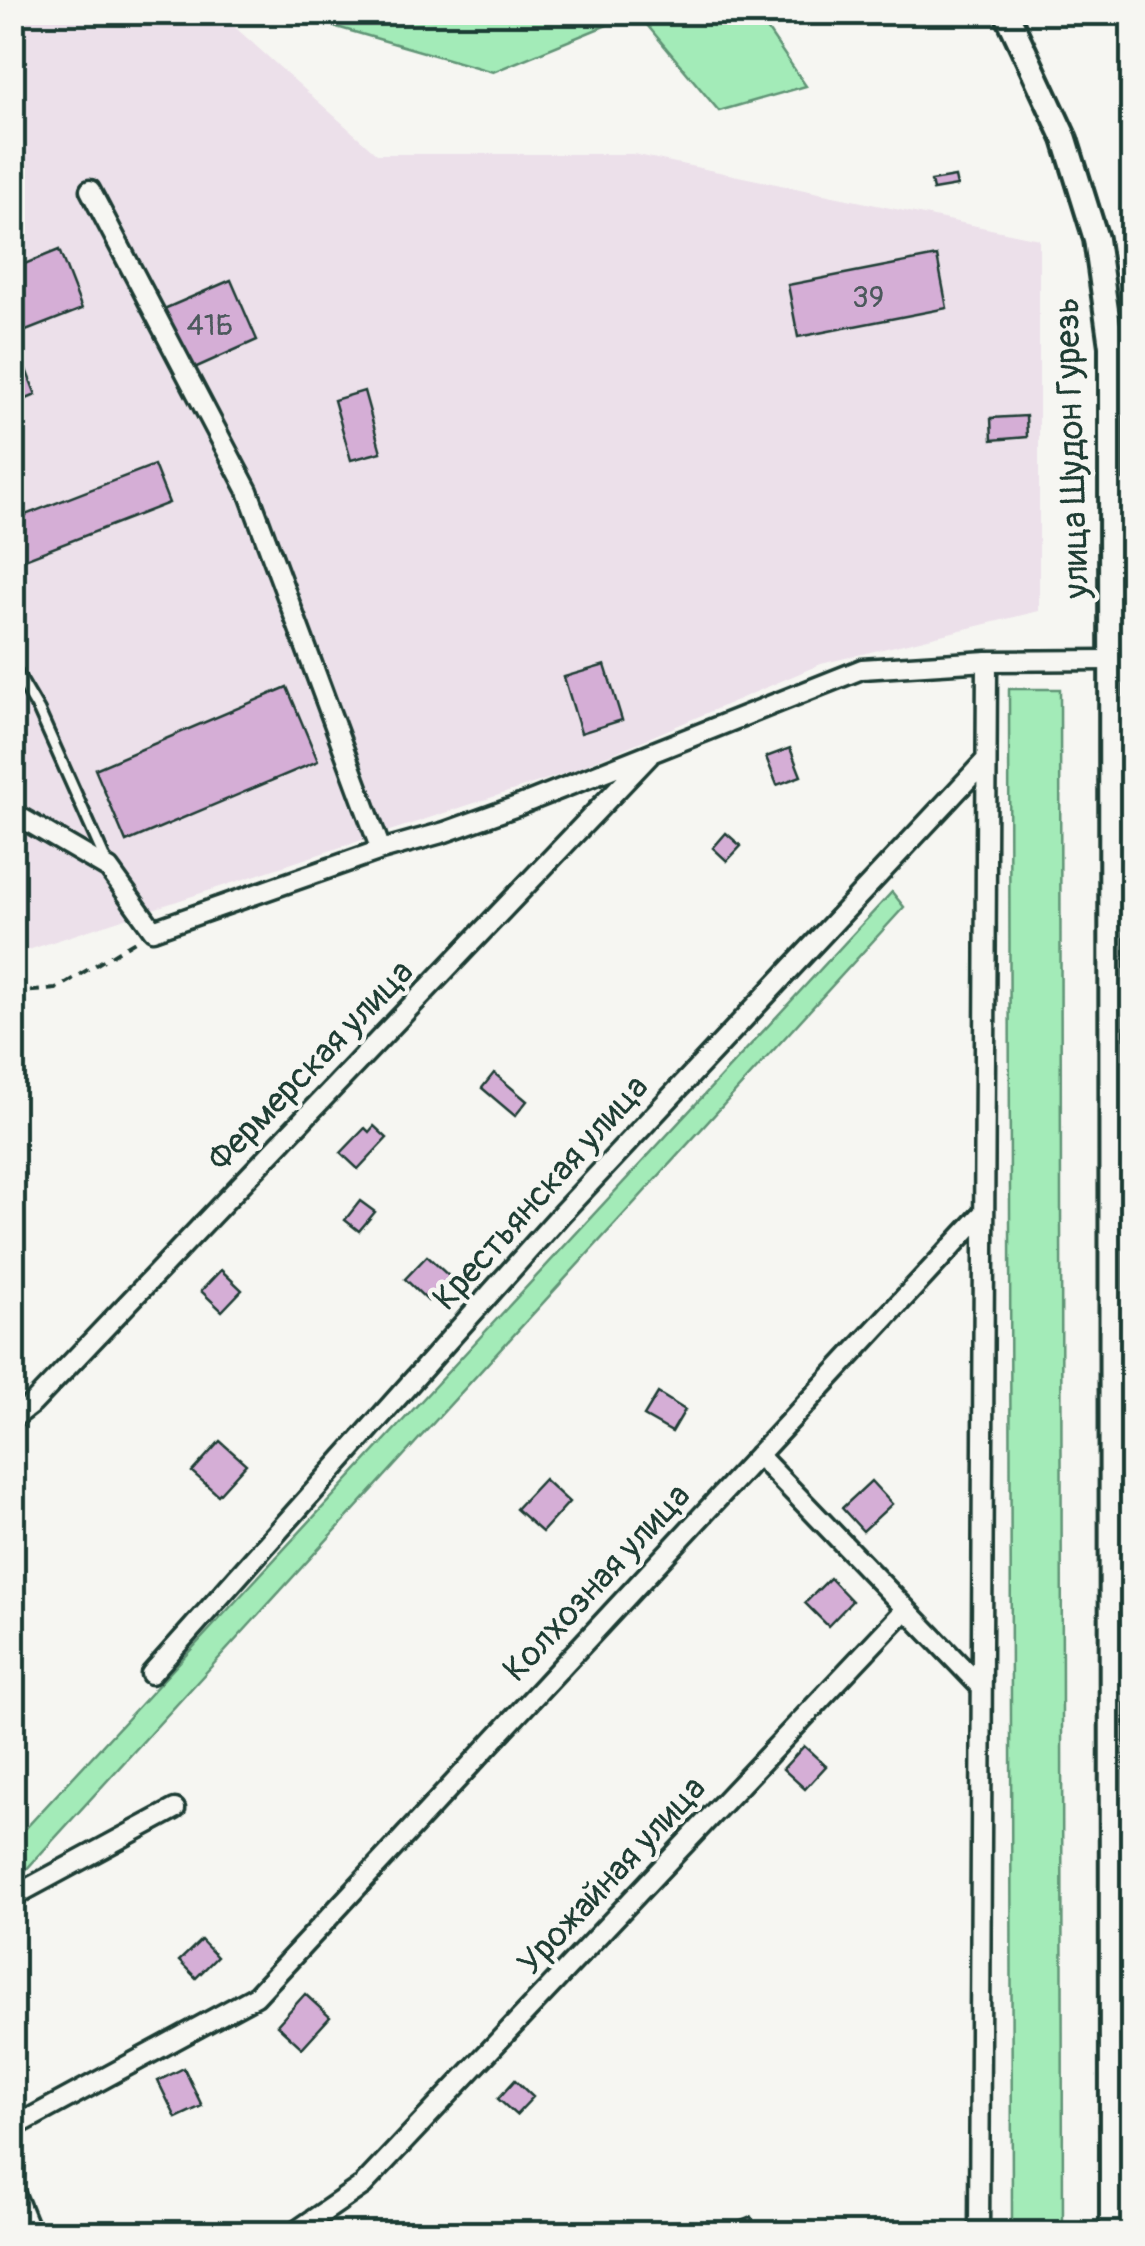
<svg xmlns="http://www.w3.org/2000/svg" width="1145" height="2246" viewBox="0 0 1145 2246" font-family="Pangolin,sans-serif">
  <rect width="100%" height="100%" fill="#f6f6f2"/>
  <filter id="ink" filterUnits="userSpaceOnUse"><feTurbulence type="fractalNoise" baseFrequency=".01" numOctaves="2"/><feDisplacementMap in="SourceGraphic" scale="20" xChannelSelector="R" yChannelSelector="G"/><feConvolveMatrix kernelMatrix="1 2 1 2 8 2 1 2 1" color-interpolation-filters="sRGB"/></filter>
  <g filter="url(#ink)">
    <path fill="#ece0ea" d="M12 13H219L377 154H633L1039 239V611L821 664 569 772 13 955Z"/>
    <path fill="#a3ebb8" stroke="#619476" stroke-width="2.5" d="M311 13H636L493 72 323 23Z
      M637 13H756L806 86 719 111Z
      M1009 689H1060L1063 2234 1012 2233Z
      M892 892 904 907 13 1884V1842Z"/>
    <path fill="#d5aed6" stroke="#1f3d34" stroke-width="2.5" d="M955 177 957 186 933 190 931 181Z
      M59 250 82 309 13 336 36 395 12 405V269Z
      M937 256 947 308 798 337 788 285Z
      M231 280 257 340 190 370 164 309Z
      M364 391 381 452 351 460 334 400Z
      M1026 416 1027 437 992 440 991 418Z
      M154 465 169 503 12 564V520Z
      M605 665 622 720 581 733 564 677Z
      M287 687 318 761 126 842 95 769Z
      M790 748 801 776 777 785 766 757Z
      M726 833 741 846 727 861 713 848Z
      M494 1073 527 1101 515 1116 482 1088Z
      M374 1126 387 1138 358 1169 341 1153 365 1128 369 1132Z
      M360 1201 375 1212 359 1231 345 1220Z
      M427 1256 450 1277 428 1301 405 1279Z
      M221 1270 242 1290 222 1311 201 1291Z
      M658 1393 685 1410 672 1432 644 1416Z
      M220 1441 246 1464 218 1495 192 1472Z
      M544 1479 569 1502 542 1532 516 1509Z
      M871 1481 892 1504 863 1531 842 1508Z
      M830 1578 852 1601 828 1626 805 1603Z
      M804 1746 826 1766 805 1789 783 1769Z
      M201 1940 217 1957 196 1978 179 1961Z
      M305 1994 330 2017 302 2048 277 2025Z
      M184 2068 202 2106 176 2118 158 2081Z
      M515 2080 533 2097 516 2115 498 2099Z
      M751 2217 758 2234H720L719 2230Z
      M910 2228H941V2234H910Z"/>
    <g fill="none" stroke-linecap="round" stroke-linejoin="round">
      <defs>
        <path id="service" d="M12 665 39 711 108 866"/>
        <path id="minor" d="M90 190 248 491 381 850 445 832 520 805 862 669 987 661 1111 660
          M1111 486 1132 495
          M12 809 18 816 109 869 153 930 381 850
          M12 1419 33 1403 649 756
          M758 1455 981 1687
          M151 1674 562 1213 986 760
          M12 1897 175 1809
          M12 2128 256 1996 983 1213
          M12 2187 31 2234
          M292 2234 363 2185 906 1609
          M979 2234 987 661"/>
        <path id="tertiary" d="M1006 12 1065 139 1096 239 1111 346 1112 2234"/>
      </defs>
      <use href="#service" stroke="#1f3d34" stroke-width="16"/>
      <use href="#minor" stroke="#1f3d34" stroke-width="25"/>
      <use href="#tertiary" stroke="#1f3d34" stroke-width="30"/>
      <path stroke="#1f3d34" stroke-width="4" stroke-dasharray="10 8" stroke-linecap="butt" d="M12 993 56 989 140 938"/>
      <use href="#service" stroke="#f6f6f2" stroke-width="9"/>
      <use href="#minor" stroke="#f6f6f2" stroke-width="18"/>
      <use href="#tertiary" stroke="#f6f6f2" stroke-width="22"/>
    </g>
  </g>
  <g text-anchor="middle" stroke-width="9" stroke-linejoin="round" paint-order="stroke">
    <g font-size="30" fill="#4c595c">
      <text x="868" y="307">39</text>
      <text x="210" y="335">41Б</text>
    </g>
    <g font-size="35" fill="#1f3d34" stroke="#f6f6f2">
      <text transform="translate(1071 448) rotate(-92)" y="12">улица Шудон Гурезь</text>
      <text transform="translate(310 1065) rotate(-46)" y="12">Фермерская улица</text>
      <text transform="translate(540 1192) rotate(-48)" y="12">Крестьянская улица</text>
      <text transform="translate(596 1582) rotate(-47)" y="12">Колхозная улица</text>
      <text transform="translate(611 1875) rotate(-47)" y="12">Урожайная улица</text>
    </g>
  </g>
  <rect width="1145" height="2246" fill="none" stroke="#f6f6f2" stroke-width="50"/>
  <rect x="25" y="25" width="1095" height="2196" fill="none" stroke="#1f3d34" stroke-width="4" filter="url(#ink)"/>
</svg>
